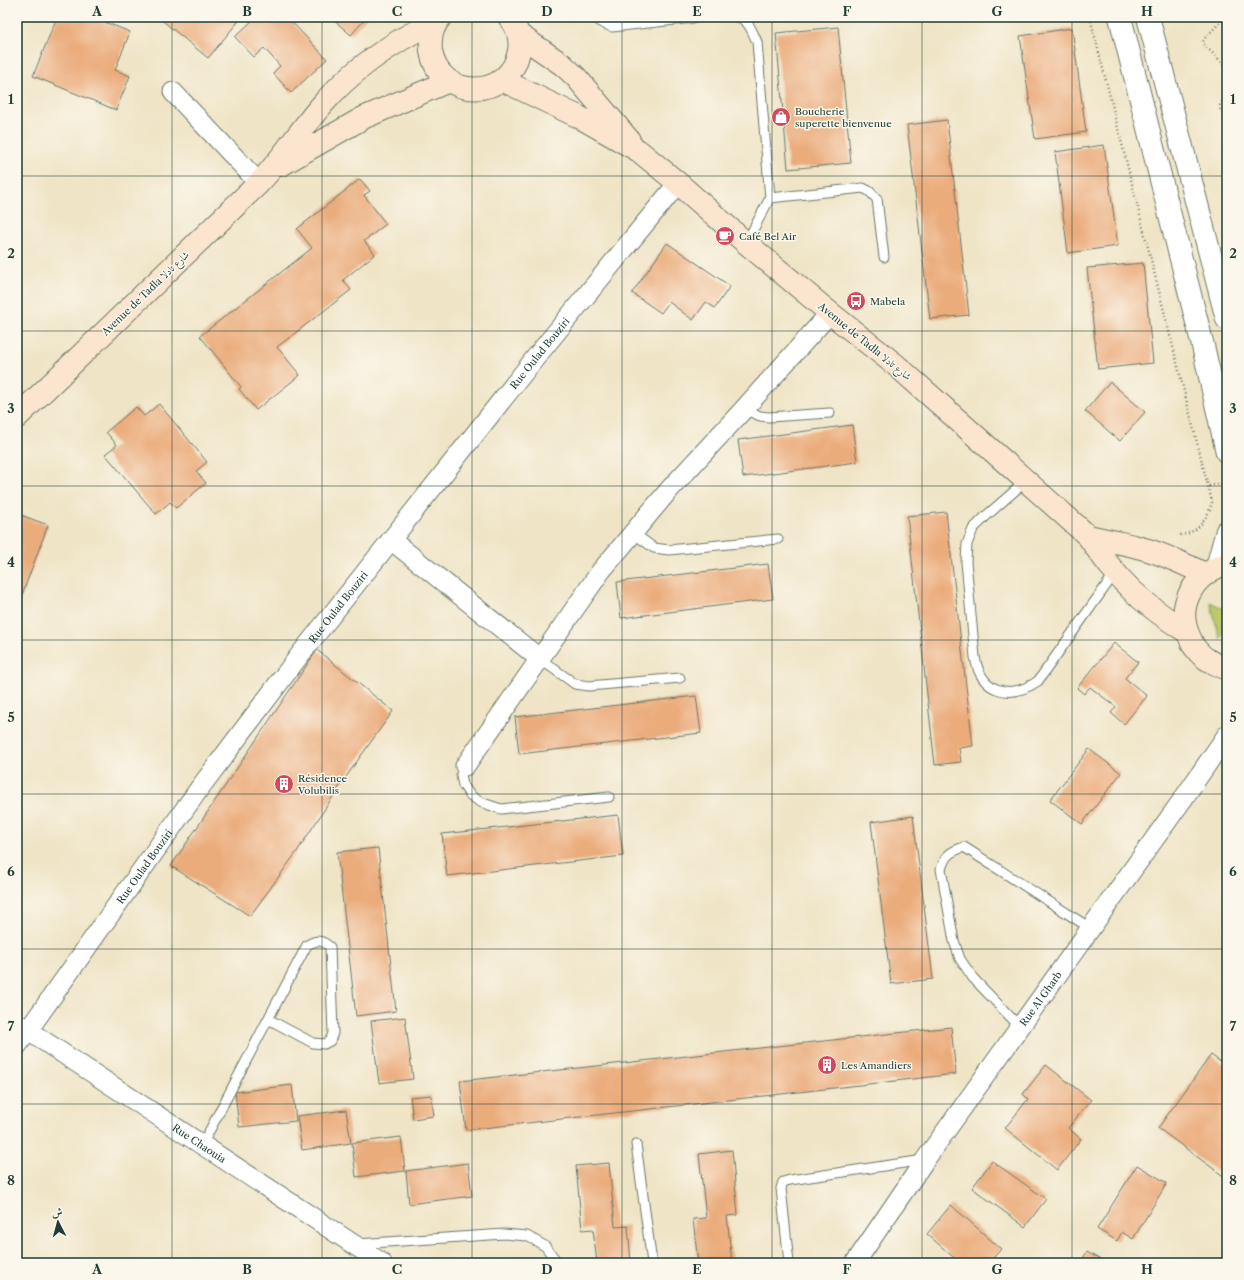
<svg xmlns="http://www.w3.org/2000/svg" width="1244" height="1280" viewBox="0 0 1244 1280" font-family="'Libre Caslon Text',Amiri,serif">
  <rect width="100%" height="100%" fill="#fbf7ec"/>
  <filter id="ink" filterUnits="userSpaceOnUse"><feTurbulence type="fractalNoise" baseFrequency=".025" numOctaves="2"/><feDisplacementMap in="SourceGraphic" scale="8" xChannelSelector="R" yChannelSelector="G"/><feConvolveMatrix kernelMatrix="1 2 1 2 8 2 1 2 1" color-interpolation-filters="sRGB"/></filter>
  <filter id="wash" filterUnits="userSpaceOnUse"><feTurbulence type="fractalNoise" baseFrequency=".012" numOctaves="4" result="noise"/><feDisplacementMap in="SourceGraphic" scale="16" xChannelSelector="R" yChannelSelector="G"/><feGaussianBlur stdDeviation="0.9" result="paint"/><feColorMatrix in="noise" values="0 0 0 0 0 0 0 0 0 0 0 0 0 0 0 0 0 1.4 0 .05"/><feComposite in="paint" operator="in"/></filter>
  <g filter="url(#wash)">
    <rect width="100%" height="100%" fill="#efe4c6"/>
    <path fill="#bcca6d" stroke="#6e8450" d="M1210 602 1227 610V628L1220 639Z"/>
    <g id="blocks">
      <path fill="#ebac7b" d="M57 17H92L130 32 115 70 130 76 116 110 33 76Z
        M158 17H242L208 58Z
        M256 17H287L327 59 291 93 273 73 280 66 264 48 254 57 235 37Z
        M330 17H367L351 35Z
        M838 27 851 163 788 169 776 33Z
        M1072 28 1086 132 1035 139 1020 36Z
        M947 120 969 315 930 319 907 125Z
        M1104 145 1118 246 1068 253 1055 152Z
        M360 179 370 191 364 195 386 224 364 241 375 254 343 280 351 290 277 347 300 375 256 410 239 389 241 387 200 336 312 248 297 229Z
        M667 243 730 286 715 308 706 302 693 320 669 302 661 313 632 293Z
        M1143 263 1153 363 1098 369 1087 268Z
        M1110 382 1145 412 1120 441 1085 411Z
        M159 404 207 462 196 471 206 483 176 508 170 502 156 514 105 454 117 445 106 432 136 407 144 416Z
        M852 425 857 462 743 477 738 440Z
        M946 512 973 746 959 748 961 762 935 765 907 516Z
        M18 514 48 525 19 603 17 602V517Z
        M768 564 773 599 621 618 617 582Z
        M1114 643 1138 662 1125 678 1147 696 1124 724 1111 713 1116 707 1090 687 1084 694 1077 688Z
        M317 650 393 711 343 781 296 853 250 916 171 866Z
        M696 696 701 733 519 754 515 717Z
        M1089 749 1121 773 1082 824 1050 800Z
        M618 815 623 856 447 876 442 834Z
        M913 816 933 979 891 984 871 822Z
        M378 848 396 1011 356 1016 337 852Z
        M405 1017 413 1079 379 1083 371 1021Z
        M951 1027 956 1074 466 1130 460 1081Z
        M1211 1055 1222 1063 1227 1062 1226 1178 1158 1128Z
        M1046 1065 1091 1100 1068 1128 1081 1139 1057 1170 1005 1128 1028 1099 1023 1094Z
        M292 1085 296 1121 239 1127 235 1092Z
        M431 1095 434 1116 413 1119 410 1097Z
        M346 1110 351 1143 302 1150 297 1116Z
        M401 1137 405 1171 356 1177 352 1143Z
        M732 1150 738 1215 727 1216 732 1263H698L693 1219 706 1218 699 1154Z
        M992 1161 1046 1199 1025 1227 972 1188Z
        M468 1163 472 1196 409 1204 406 1171Z
        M609 1163 615 1227 628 1226 631 1263H597L593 1229 582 1230 576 1166Z
        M1137 1165 1167 1183 1133 1239 1122 1232 1117 1241 1097 1229Z
        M951 1205 1001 1249 989 1263H960L927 1234Z
        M1087 1252 1106 1263H1080Z"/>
    </g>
  </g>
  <g filter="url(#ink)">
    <use href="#blocks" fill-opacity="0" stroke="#687767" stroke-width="1"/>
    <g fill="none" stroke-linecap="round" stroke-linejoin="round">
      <defs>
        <path id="service" d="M595 17 602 23 612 27 702 17
          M737 17C749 20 752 31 757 42L770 198 746 243
          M770 198 863 188 869 191 877 199 884 257
          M744 409 760 416 769 417 830 413
          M1026 481 986 516 973 529 967 544 966 562 975 657C981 693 1010 700 1038 681L1115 573
          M633 533 654 548 669 550 778 539
          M540 659 575 684 589 686 680 678
          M465 766 461 774 462 780 463 785 470 795 480 802 501 809 609 797
          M1020 1027 973 978 960 959 954 941 941 869C946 854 950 852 964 847L1090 928
          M636 1144 652 1263
          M202 1145 307 945C317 940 321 939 330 947L333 1033 330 1041 324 1044 313 1043 268 1019
          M357 1244 504 1234 527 1236 545 1246 558 1263
          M789 1263 781 1188 783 1182 790 1180 924 1160"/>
        <g id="minor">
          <path d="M173 92 259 183"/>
          <path d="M1212 387 1227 385"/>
          <path d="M391 540 540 659"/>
          <path d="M465 766 601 571 669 490 744 409 830 313"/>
          <path id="s1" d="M18 1024 382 1263"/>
          <path id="s2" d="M17 1046 199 789 299 656 536 357 678 183"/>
          <path id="s3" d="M855 1263 925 1160 1183 799 1227 735"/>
        </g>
        <path id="tertiary" d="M1120 17 1203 346 1227 452
          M1148 17 1227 319
          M1217 567 1227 531"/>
        <path id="secondary" d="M441 17C432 26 430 40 431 51 439 101 510 101 519 51 521 39 517 26 509 17
          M518 34 563 65 576 77 629 140
          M502 80 581 118 639 151 678 183 746 243 830 313 897 366 1088 536C1117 580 1142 604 1187 632
          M281 165 363 118 449 81
          M17 417 259 183C282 159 299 131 321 106 353 68 394 41 439 19
          M1088 536C1108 540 1128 544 1148 550 1168 556 1186 565 1205 574
          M1227 564C1194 573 1174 606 1190 638 1192 642 1193 646 1196 649 1204 660 1215 664 1227 669"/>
      </defs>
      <use href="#service" stroke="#687767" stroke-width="11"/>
      <use href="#minor" stroke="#687767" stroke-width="21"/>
      <use href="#tertiary" stroke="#687767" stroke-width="24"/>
      <use href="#secondary" stroke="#687767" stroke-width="24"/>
      <path stroke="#687767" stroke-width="2.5" stroke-dasharray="1 3" stroke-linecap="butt" d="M1090 17 1212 502C1208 518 1197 535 1178 535
        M1225 17 1204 39 1203 42 1205 46 1227 67
        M1227 95C1218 106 1217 108 1227 118
        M1209 486 1227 482"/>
      <use href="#service" stroke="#fff" stroke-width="9"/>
      <use href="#minor" stroke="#fff" stroke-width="19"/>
      <use href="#tertiary" stroke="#fff" stroke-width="22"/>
      <use href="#secondary" stroke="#fce5cf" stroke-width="22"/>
    </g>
  </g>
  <path fill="none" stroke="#1f3d34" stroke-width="1" stroke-opacity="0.55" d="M172 17V1263M322 17V1263M472 17V1263M622 17V1263M772 17V1263M922 17V1263M1072 17V1263M17 176H1227M17 331H1227M17 486H1227M17 640H1227M17 794H1227M17 949H1227M17 1104H1227"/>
  <defs>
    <symbol id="shop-disc" viewBox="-11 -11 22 22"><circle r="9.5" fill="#d1495b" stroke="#fbf7ec"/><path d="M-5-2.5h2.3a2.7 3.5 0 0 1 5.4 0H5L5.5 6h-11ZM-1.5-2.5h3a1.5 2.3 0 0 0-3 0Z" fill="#fff"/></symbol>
    <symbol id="cafe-disc" viewBox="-11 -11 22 22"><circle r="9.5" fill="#d1495b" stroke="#fbf7ec"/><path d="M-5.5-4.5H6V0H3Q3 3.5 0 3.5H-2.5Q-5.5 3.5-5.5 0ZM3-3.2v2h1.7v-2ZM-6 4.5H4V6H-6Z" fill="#fff"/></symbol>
    <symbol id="bus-disc" viewBox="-11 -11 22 22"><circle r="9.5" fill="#d1495b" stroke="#fbf7ec"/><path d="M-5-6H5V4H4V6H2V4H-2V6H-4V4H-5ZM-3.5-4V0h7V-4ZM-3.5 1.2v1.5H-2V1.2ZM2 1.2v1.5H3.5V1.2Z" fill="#fff"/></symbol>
    <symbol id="building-disc" viewBox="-11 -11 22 22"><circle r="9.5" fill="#d1495b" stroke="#fbf7ec"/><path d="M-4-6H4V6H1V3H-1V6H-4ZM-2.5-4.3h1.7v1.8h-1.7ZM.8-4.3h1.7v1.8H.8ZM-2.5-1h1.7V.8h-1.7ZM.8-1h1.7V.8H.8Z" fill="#fff"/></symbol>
  </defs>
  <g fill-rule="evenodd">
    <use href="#shop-disc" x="770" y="106" width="22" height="22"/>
    <use href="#cafe-disc" x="714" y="225" width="22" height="22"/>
    <use href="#bus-disc" x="845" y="290" width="22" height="22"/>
    <use href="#building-disc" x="273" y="773" width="22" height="22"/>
    <use href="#building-disc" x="816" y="1054" width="22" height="22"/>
  </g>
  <g text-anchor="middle" stroke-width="3" stroke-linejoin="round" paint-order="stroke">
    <g font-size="10" fill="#1f3d34" stroke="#fbf7ec" text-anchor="start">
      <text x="795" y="115">Boucherie<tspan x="795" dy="12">superette bienvenue</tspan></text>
      <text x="739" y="240">Café Bel Air</text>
      <text x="870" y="305">Mabela</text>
      <text x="298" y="782">Résidence<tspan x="298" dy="12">Volubilis</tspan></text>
      <text x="841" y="1069">Les Amandiers</text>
    </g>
    <g font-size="10" fill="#1f3d34" stroke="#fbf7ec">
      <text transform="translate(145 293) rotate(-44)" y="4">Avenue de Tadla شارع تادلا</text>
      <text transform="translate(865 341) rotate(39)" y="4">Avenue de Tadla شارع تادلا</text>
      <text dy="4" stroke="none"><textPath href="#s2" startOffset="868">Rue Oulad Bouziri</textPath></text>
      <text dy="4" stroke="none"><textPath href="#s2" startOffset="544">Rue Oulad Bouziri</textPath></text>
      <text dy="4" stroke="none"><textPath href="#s2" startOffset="220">Rue Oulad Bouziri</textPath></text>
      <text dy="4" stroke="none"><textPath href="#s3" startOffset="323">Rue Al Gharb</textPath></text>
      <text dy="4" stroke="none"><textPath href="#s1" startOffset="217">Rue Chaouia</textPath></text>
    </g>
  </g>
  <rect width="1244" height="1280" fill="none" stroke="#fbf7ec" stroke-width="44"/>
  <g transform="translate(58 1222) rotate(354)" stroke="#fbf7ec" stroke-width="3" paint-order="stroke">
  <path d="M0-3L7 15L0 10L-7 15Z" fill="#1f3d34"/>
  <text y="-6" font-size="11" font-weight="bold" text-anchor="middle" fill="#1f3d34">ش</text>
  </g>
  <rect x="22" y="22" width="1200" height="1236" fill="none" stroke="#1f3d34" stroke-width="1.5"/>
  <g font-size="13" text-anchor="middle" font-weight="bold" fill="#1f3d34">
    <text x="97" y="16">A</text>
    <text x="247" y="16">B</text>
    <text x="397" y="16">C</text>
    <text x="547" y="16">D</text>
    <text x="697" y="16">E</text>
    <text x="847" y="16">F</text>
    <text x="997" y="16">G</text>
    <text x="1147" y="16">H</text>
    <text x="11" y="104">1</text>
    <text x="1233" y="104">1</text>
    <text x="11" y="258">2</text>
    <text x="1233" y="258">2</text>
    <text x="11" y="413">3</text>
    <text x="1233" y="413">3</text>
    <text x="11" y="567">4</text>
    <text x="1233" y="567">4</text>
    <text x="11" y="722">5</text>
    <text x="1233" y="722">5</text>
    <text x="11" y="876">6</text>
    <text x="1233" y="876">6</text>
    <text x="11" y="1031">7</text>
    <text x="1233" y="1031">7</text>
    <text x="11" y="1185">8</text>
    <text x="1233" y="1185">8</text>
    <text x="97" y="1274">A</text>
    <text x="247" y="1274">B</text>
    <text x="397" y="1274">C</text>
    <text x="547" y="1274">D</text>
    <text x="697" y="1274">E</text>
    <text x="847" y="1274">F</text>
    <text x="997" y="1274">G</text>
    <text x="1147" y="1274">H</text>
  </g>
</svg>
